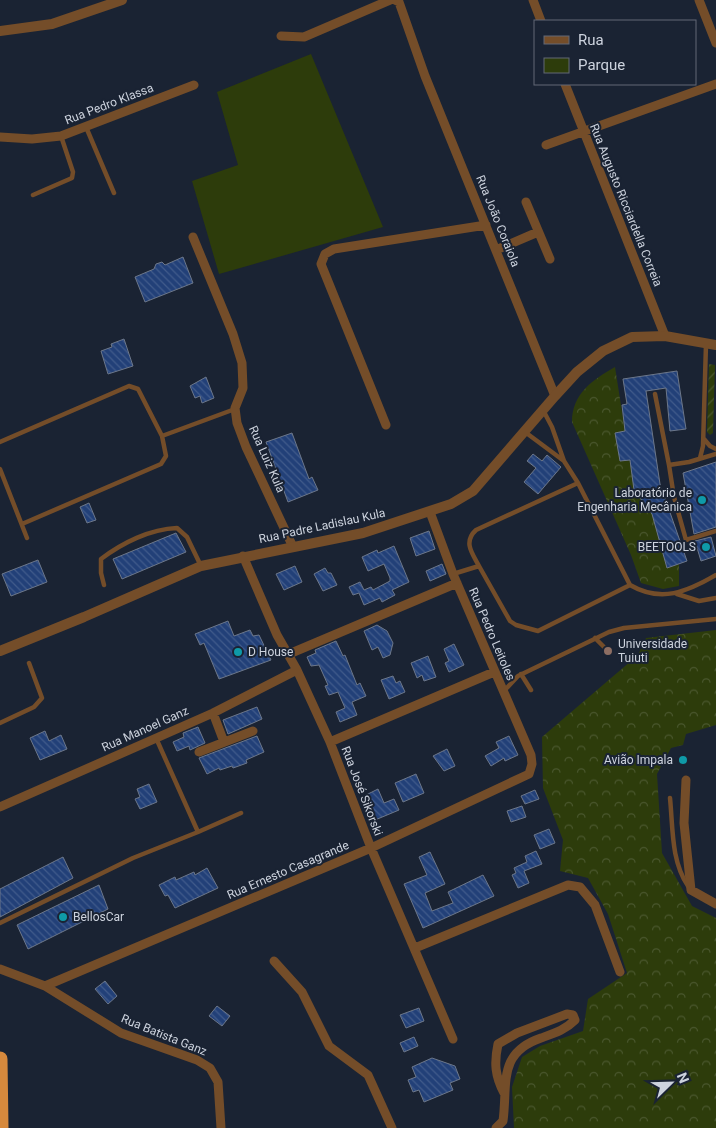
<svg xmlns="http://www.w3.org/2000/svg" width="716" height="1128" viewBox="0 0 716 1128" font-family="Roboto,sans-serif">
  <defs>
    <pattern id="forest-crowns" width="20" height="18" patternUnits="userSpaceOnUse" patternTransform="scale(1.25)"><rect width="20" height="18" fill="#2d3c0b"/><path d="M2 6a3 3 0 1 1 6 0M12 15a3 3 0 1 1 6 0" fill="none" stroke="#4a572e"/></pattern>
    <pattern id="garden-furrows" width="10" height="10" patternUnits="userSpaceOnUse" patternTransform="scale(1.25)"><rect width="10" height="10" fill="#2d3c0b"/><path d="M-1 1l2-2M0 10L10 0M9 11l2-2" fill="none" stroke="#4a572e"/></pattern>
    <pattern id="building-back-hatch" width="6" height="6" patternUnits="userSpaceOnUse" patternTransform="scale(1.25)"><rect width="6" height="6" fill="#224078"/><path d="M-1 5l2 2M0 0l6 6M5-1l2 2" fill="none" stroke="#415b8b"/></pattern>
  </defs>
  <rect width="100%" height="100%" fill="#1a2333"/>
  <path fill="url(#forest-crowns)" d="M615 367 625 431 616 433 620 461 630 460 634 490 652 514 667 568 679 564V586L663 589 641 583 631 555 572 422C572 394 592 380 615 367Z
    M716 630V725L686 734 683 745 671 748 657 774 662 853 692 906 716 918V1128H514L512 1087 522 1057 540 1046 583 1031 588 999 627 973 608 914 588 878 560 871 563 840 543 788 542 737 638 655 646 638Z"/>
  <path fill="#2d3c0b" d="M311 54 383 227 219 274 192 181 238 165 217 92Z"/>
  <path fill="url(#garden-furrows)" d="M709 364 715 365 713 433 710 435 707 432Z"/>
  <path fill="url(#building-back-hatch)" stroke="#6c778a" d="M183 257 193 283 145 302 135 277 154 269 156 264 162 262 165 265Z
    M124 339 133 366 108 374 101 351 112 347 111 344Z
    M677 371 686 429 670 431 666 388 646 391 660 484 687 561 667 568 652 514 634 490 630 460 620 461 615 433 625 431 622 405 627 404 623 379Z
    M206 377 214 398 202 403 200 396 195 398 190 386Z
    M292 433 309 479 312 477 318 490 288 502 266 442Z
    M533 454 542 461 547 455 561 467 538 494 524 482 536 468 527 461Z
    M716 462V527L694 534 683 473Z
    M89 503 96 520 87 523 80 507Z
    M429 531 435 549 416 556 410 538Z
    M176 533 186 552 122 579 113 559Z
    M711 537 716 556 701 561 695 541Z
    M394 546 409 582 392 590 395 595 382 602 380 598 364 605 359 593 353 595 349 587 360 582 364 590 371 587 373 590 390 581V578L384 564 368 571 362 557 377 550 378 553Z
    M38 560 47 582 11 596 2 574Z
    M442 564 446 574 430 581 426 571Z
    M295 566 302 582 284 590 276 574Z
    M325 568 328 573H331L337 585 323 591 314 574Z
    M228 621 234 636 250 630 253 636 259 635 271 660 219 679 204 643 200 645 195 634Z
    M377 625 387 631 393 643 390 655 383 658 378 647 372 650 364 631Z
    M336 641 343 656 345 655 357 685 360 683 366 696 352 702 357 715 340 722 336 712 345 708 338 692 329 695 325 686 328 685 319 665 311 666 307 657 316 653 315 650Z
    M454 644 464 665 449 672 445 663 449 661 444 649Z
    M428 656 436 677 424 681 422 675 417 678 411 663Z
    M393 676 396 683 400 681 405 692 389 699 381 680Z
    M257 707 262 719 228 734 223 720Z
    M198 727 205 743 190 750 189 746 177 751 173 742 184 737 183 733Z
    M45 731 49 741 61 735 67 749 40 760 30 738Z
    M257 736 264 752 246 760 247 763 233 768 232 766 220 770 219 768 207 774 199 758Z
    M509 736 518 755 505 761 504 758 491 766 485 756 499 748 496 742Z
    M447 749 455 766 444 771 433 756Z
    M416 774 424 793 403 802 395 783Z
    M149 784 157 802 140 809 135 799 140 797 137 789Z
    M378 789 384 803 394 799 399 810 375 820 364 796Z
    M535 790 539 799 525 804 521 796Z
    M522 806 526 817 511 822 507 811Z
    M549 829 555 843 540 849 534 835Z
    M536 851 542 864 524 871 529 883 518 888 512 875 516 873 514 868 527 862 525 856Z
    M430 852 445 884 425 893 432 911 453 903 448 892 483 875 494 896 423 928 404 884 427 875 419 857Z
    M63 857 73 878 0 917V889Z
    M207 868 218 888 175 908 168 895 165 896 159 885 175 877 176 880 194 872 195 875Z
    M99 885 108 909 28 949 17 925Z
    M105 981 117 996 108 1004 95 989Z
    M217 1006 230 1016 222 1026 209 1016Z
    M419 1008 424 1021 406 1028 400 1015Z
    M414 1037 418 1046 404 1052 400 1043Z
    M432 1058 455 1066 460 1079 450 1083 453 1090 424 1102 419 1090 413 1092 408 1080 416 1077 412 1067Z"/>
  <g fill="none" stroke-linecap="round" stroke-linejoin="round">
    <path stroke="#744d29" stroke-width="4.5" d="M86 127 114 193
      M33 195 72 178 73 172 61 136
      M655 394 669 465
      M543 410 552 427 564 461 578 483 630 585C661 603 687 592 716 575
      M525 432 564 461
      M704 439 710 446 716 449
      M0 442 129 386 138 389 162 436
      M716 454 689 462 669 465 674 497 686 540 716 531
      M700 458 703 446 706 344
      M0 469 27 538
      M22 524 161 464 166 456 162 436 235 409
      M479 566C472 553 463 542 476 530L578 483
      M453 574 479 566 510 621 516 625 538 631 630 585
      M104 585 101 573V559C122 543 150 529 177 528L187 537 201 566
      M677 594 699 601 716 598
      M595 638 608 651
      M521 674 531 690
      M503 692 518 676 609 632 624 628 716 619
      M0 723 34 707 42 698 29 663
      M670 798C673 828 671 861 688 886
      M198 832 241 813
      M0 923 133 858 198 832 156 738"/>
    <path stroke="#744d29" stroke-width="9" d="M395 0 399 2 425 76 555 396
      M533 0 541 21
      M699 0 716 43
      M281 36 304 37 390 0
      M565 84 665 336
      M0 137 32 139 61 136 194 85
      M546 145 716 84
      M526 202 550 259
      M193 237 233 334 242 363 243 388 235 408 237 423 246 447 293 547
      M496 250 538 232
      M386 425 321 264 325 254 334 249 486 225
      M243 556 277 635 297 670 330 742 371 848 453 1039
      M289 654 457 583
      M213 713 224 742
      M330 742 494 672
      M199 752 253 731
      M686 780 684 823 691 890 716 904
      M0 807 213 713 297 670
      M415 948 568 885 580 887 595 905 620 972
      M274 961 302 992 329 1046 368 1075 392 1128
      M0 969 45 986 121 1033 197 1060 210 1068 218 1082 221 1128
      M45 986 371 848 529 774 532 764 531 755 453 574 430 512
      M496 1128 503 1121C508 1084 497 1053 541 1038 555 1033 565 1030 575 1020L573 1015 567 1014 517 1033 498 1044C494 1063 495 1076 504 1093"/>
    <path stroke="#744d29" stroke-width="10" d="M0 31 52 24 122 0
      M0 651 84 617 201 566 363 533 451 504 473 491 555 396 577 372 603 351 632 337 665 336 716 345"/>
    <path stroke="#d6893d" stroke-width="15" d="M0 1059 1 1128"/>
  </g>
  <g fill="#0f9aa8" stroke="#1a2333" stroke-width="2">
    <circle cx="702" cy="500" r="5"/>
    <circle cx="706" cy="547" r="5"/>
    <circle cx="238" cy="652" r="5"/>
    <circle cx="683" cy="760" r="5"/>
    <circle cx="63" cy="917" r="5"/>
  </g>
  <circle fill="#8d6e63" stroke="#1a2333" stroke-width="2" cx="608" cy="651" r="5"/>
  <g text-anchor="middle" stroke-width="4" stroke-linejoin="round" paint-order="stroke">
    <g font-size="12" fill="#cdd3de" stroke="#1a2333">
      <text transform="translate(109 104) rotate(-21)" y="4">Rua Pedro Klassa</text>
      <text transform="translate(626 205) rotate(68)" y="4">Rua Augusto Ricciardella Correia</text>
      <text transform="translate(498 221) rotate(68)" y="4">Rua João Coraiola</text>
      <text transform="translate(267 459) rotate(66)" y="4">Rua Luiz Kula</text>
      <text transform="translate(322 526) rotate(-12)" y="4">Rua Padre Ladislau Kula</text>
      <text transform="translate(492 634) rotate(67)" y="4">Rua Pedro Leitoles</text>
      <text transform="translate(145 729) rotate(-24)" y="4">Rua Manoel Ganz</text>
      <text transform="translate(362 791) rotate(69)" y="4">Rua José Sikorski</text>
      <text transform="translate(288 870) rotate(-23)" y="4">Rua Ernesto Casagrande</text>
      <text transform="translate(164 1035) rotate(22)" y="4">Rua Batista Ganz</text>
    </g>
    <g font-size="12" fill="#cdd3de" stroke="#1a2333" text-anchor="end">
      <text x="692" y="497">Laboratório de<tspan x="692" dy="14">Engenharia Mecânica</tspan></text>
      <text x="696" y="551">BEETOOLS</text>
      <text x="618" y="648" text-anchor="start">Universidade<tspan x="618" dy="14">Tuiuti</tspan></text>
      <text x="248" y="656" text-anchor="start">D House</text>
      <text x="673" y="764">Avião Impala</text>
      <text x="73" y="921" text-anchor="start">BellosCar</text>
    </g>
  </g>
  <rect x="534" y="20" width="162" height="65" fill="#1a2333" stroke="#626977"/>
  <rect x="544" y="36" width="25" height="8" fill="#744d29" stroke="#626977"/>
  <text x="578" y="45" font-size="15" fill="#cdd3de">Rua</text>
  <rect x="544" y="58" width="25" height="15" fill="#2d3c0b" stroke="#626977"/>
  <text x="578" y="70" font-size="15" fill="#cdd3de">Parque</text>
  <g transform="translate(671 1083) rotate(67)" stroke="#1a2333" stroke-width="4" paint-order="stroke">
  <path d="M0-4L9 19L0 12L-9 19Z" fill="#cdd3de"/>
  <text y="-8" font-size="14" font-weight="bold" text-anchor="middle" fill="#cdd3de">N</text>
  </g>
</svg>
